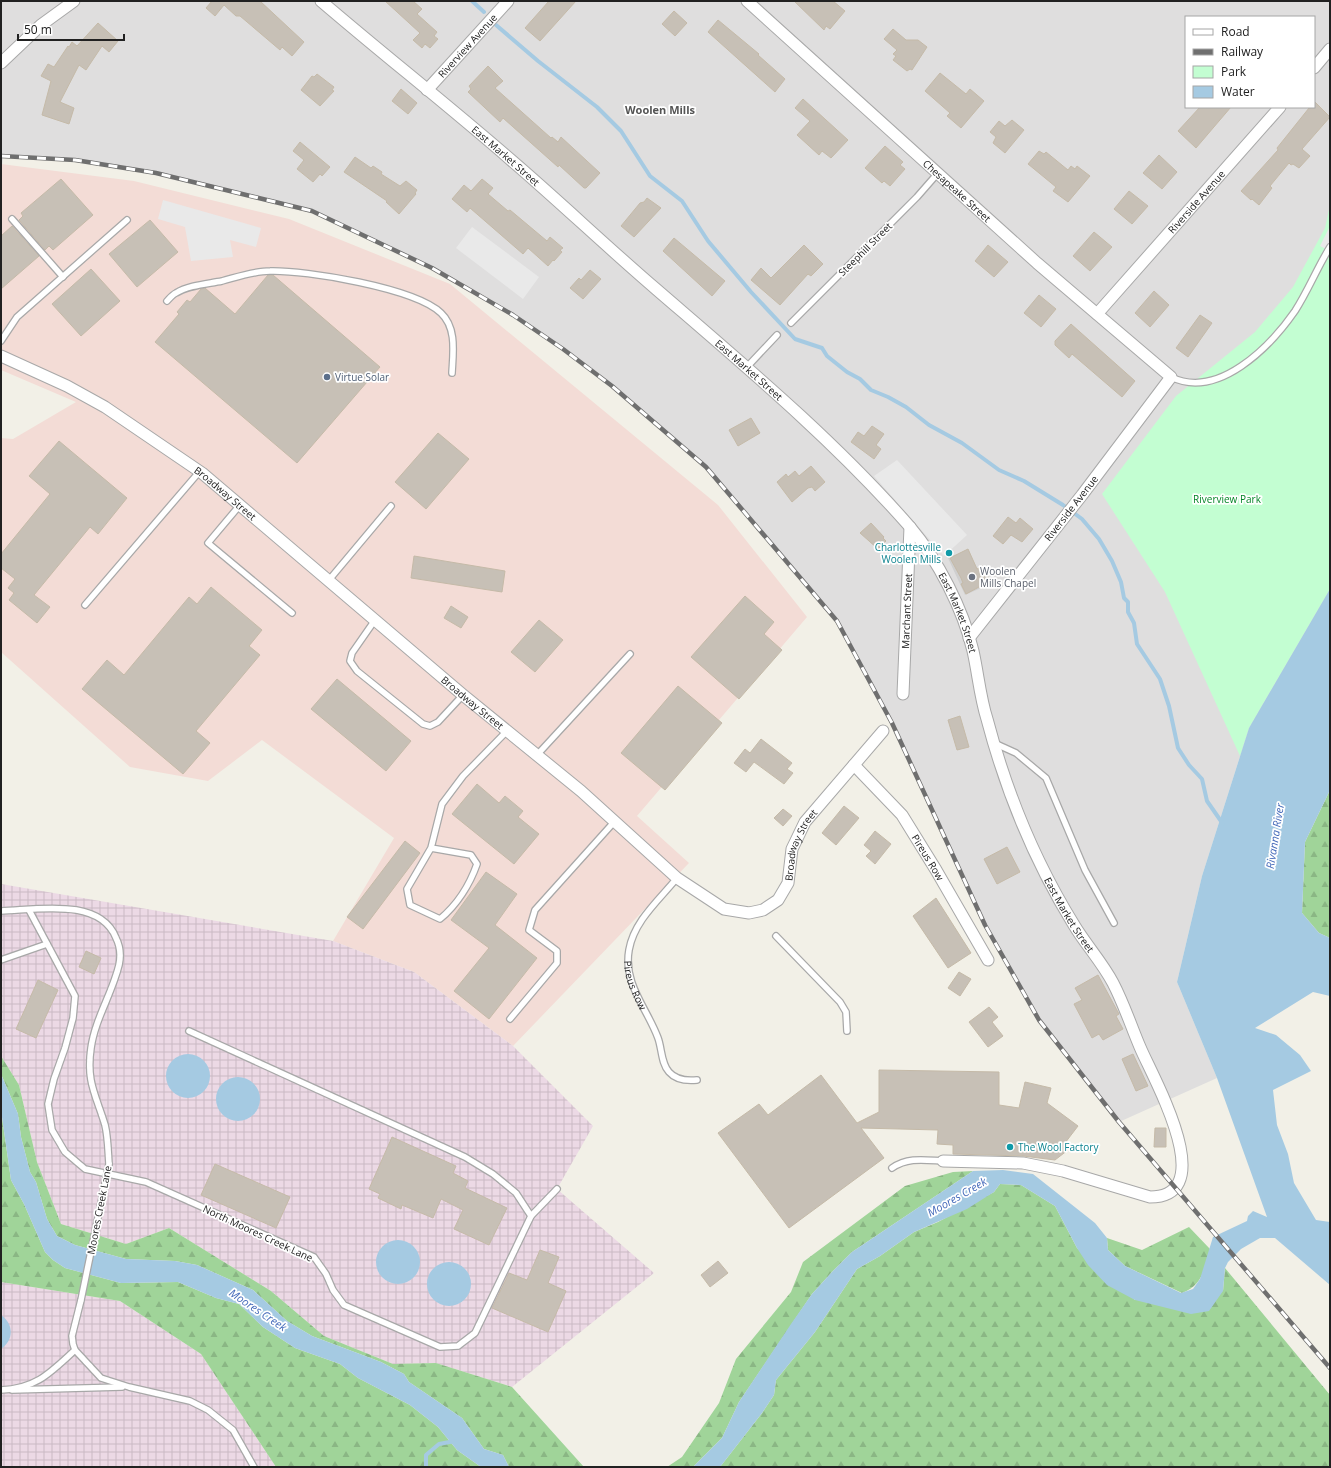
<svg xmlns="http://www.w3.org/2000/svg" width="1331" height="1468" viewBox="0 0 1331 1468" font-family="'Open Sans',sans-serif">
  <defs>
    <pattern id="industrial-grid" width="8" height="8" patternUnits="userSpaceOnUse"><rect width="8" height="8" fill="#ecd9e5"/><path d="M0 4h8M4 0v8" fill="none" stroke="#cabac4"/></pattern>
    <pattern id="forest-firs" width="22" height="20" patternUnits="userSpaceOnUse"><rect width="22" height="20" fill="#a0d499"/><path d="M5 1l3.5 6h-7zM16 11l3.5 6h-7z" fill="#8ab684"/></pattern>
  </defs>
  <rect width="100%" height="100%" fill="#f2f0e7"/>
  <path fill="#dfdede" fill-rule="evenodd" d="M1 1H1330V608L1249 728 1202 876 1177 982 1217 1078 1119 1122 1039 1020 985 925 892 723 837 621 706 467 612 386 563 349 513 315 432 268 312 211 156 173 75 160 3 157 1 179ZM1186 17H1314V107H1186Z"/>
  <path fill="#f3dcd6" d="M1 164 134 181 289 219 450 284 718 505 807 617 637 816 689 863 513 1046 414 972 333 941 394 838 262 740 208 781 130 767 1 652V438L13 439 76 402 1 370Z"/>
  <path fill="url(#industrial-grid)" d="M1 884 333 941 414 972 513 1046 593 1126 557 1189 654 1273 512 1387 436 1363 393 1364 324 1336 271 1291 169 1228 126 1244 61 1224 37 1162 19 1085 1 1056Z
    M1 1282 120 1301 201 1354 276 1467H1Z"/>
  <path fill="#cfcfcf" d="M968 549 978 570 983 568 990 584 965 595 948 558Z"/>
  <path fill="url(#forest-firs)" d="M1330 790V938L1319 933 1302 913 1305 842Z
    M1 1056 19 1085 37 1162 61 1224 126 1244 169 1228 271 1291 324 1336 393 1364 436 1363 512 1387 584 1467H509L503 1455 484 1449 462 1418 409 1382 404 1374 381 1362 312 1336 287 1321 253 1290 197 1265 175 1261 126 1259 75 1245 57 1236 47 1219 36 1182 30 1172 21 1137 18 1114 1 1074Z
    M1 1110 11 1180 24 1204 45 1252 53 1260 65 1268 121 1283 178 1282 216 1298 239 1304 263 1327 295 1348 340 1364 358 1378 410 1405 438 1427 457 1450 481 1467H276L201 1354 120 1301 1 1282Z
    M973 1171 852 1252 832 1272 812 1294 739 1402 722 1438 693 1467H667L682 1457 719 1403 736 1359 791 1292 803 1262 905 1186 953 1172Z
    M1000 1184 1021 1185 1055 1206 1077 1248 1135 1300 1223 1291 1225 1268 1330 1395V1467H720L762 1413 774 1395 776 1380 815 1332 857 1269 880 1256 914 1232 938 1222 994 1192Z
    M1189 1227 1210 1249C1204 1269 1203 1285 1182 1293L1125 1266 1108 1250 1107 1238 1142 1250Z"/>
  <path fill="#c3fed2" d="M1330 205V589L1249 728 1240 756 1165 592 1102 494 1176 396 1255 332 1293 287 1325 228Z"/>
  <path fill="#e9e9e9" d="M163 200 261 228 256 247 230 240 233 257 191 261 185 227 158 219Z
    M1330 226V251L1320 246Z
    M472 227 539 277 523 299 456 248Z
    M897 460 967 535 944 556 874 476Z"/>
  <path fill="#a5cae2" d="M1330 589V790L1305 842 1302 913 1319 933 1330 938V996L1313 992 1255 1028 1276 1035 1300 1055 1311 1071 1273 1090 1277 1125 1288 1154 1294 1183 1316 1220 1330 1222V1285L1275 1238H1260L1241 1249 1228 1262 1225 1268 1223 1291 1209 1311 1191 1314 1135 1300 1107 1285 1088 1265 1077 1248 1055 1206 1021 1185 1000 1184 994 1192 967 1209 914 1232 880 1256 857 1269 815 1332 776 1380 774 1395 762 1413 720 1467H693L722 1438 739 1402 791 1324 812 1294 832 1272 852 1252 973 1171 1003 1170 1033 1174 1095 1223 1107 1238 1108 1250 1125 1266 1181 1293 1193 1289 1200 1279 1213 1237 1247 1221 1248 1216 1253 1211 1267 1217 1217 1078 1177 982 1202 876 1249 728Z
    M166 1076a22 22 0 1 1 44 0a22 22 0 1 1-44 0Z
    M1 1074 18 1114 21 1137 30 1172 36 1182 47 1219 57 1236 75 1245 126 1259 175 1261 197 1265 253 1290 287 1321 312 1336 381 1362 404 1374 409 1382 462 1418 484 1449 503 1455 509 1467H481L457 1450 438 1427 410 1405 358 1378 340 1364 295 1348 263 1327 239 1304 216 1298 178 1282 121 1283 65 1268 53 1260 45 1252 24 1204 11 1180 1 1110Z
    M216 1099a22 22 0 1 1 44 0a22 22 0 1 1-44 0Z
    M376 1262a22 22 0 1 1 44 0a22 22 0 1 1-44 0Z
    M427 1284a22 22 0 1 1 44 0a22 22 0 1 1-44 0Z
    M1 1315C14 1324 14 1340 1 1349Z"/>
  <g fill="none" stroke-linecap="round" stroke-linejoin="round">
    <path stroke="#a5cae2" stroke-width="4" d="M472 1 484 12
      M496 25 538 61 597 107 621 131 650 176 682 201 708 241 751 292 795 339 822 348 827 356 847 372 860 379 871 390 888 397 906 407 929 425 962 443 999 470 1024 481 1063 505 1082 519 1099 539 1112 561 1121 582 1124 598 1128 602V612L1134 623 1137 644 1160 679 1169 706 1178 748 1189 765 1202 779 1207 801 1223 824
      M426 1467V1455L439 1444 455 1441"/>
  </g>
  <path fill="#c7c0b6" stroke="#c5baa8" d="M212 1H260L304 42 292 56 282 47 280 50 240 16H236L224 5 215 16 206 8Z
    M385 1H413L422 9 417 14 437 32 434 36 438 39 430 48 425 44 422 48 413 40 420 33Z
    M549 1H576L540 41 525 28Z
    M794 1H833L845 11 830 29 826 26 824 30Z
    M674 11 687 23 675 36 662 24Z
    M718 20 759 54 758 55 785 79 775 92 708 32Z
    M98 23 118 41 109 52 102 46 86 70 79 65 60 102 74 108 69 124 42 115 51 81 41 76 48 64 54 67 68 46 69 47 72 42 77 46Z
    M893 29 906 40H918L927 47 912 70 910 69 907 71 893 60 896 56 893 54 897 50 884 39Z
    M488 66 503 81 495 88 551 138 552 137 558 142 561 137 600 173 586 188H584L559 165 558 167 503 118 500 122 468 92 471 89 469 86Z
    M940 73 966 94 970 89 984 101 961 128 947 116 950 113 925 91Z
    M317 74 334 87 332 90 334 91 320 106 301 90 312 76 314 77Z
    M401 89 417 103 408 114 392 101Z
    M803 99 848 140 831 158 822 151 819 155 797 135 810 121 795 108Z
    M1315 102 1330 117 1302 149 1310 156 1299 168 1293 164 1291 165 1289 163 1270 186 1272 188 1259 205 1252 199 1251 200 1241 191 1278 150 1277 148 1309 108 1314 107Z
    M1200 107H1231L1196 148 1178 131Z
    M1012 120 1024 130 1005 153 993 143 996 137 990 132 999 121 1005 126Z
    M300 142 330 167 322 176 320 174 313 182 297 169 304 160 293 151Z
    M885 146 903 162 900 165 905 169 890 186 884 181 882 183 865 168Z
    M1039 151 1044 154 1046 152 1068 170 1071 166 1075 169 1077 166 1090 176 1068 202 1053 191 1056 187 1028 164Z
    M1159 155 1177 172 1162 189 1143 173Z
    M355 157 371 168 373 166 382 172 381 174 400 186 406 181 417 190 415 193 416 194 399 214 386 202 387 201 344 172Z
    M61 179 93 215 53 250 49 246 45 250 19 220 23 216 21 213Z
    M482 179 493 188 488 194 508 211 510 210 547 241 550 237 563 248 560 250 562 252 554 261 553 260 548 266 528 248 523 254 470 208 467 212 452 199 464 185 471 191Z
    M1129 191 1148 206 1132 224 1114 209Z
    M647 198 661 208 634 237 621 226 640 203 644 202Z
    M150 220 178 252 137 287 109 254Z
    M12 226 39 256 1 289V236Z
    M1094 232 1112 247 1090 271 1073 256Z
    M674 238 725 281 712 296 663 251Z
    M804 245 823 264 811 276 808 274 780 305 751 280 761 268 771 278Z
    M988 245 1008 262 994 277 975 261Z
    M91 269 120 301 81 336 52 304Z
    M590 270 601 279 583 299 570 288 579 278 581 280Z
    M268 275H273L380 367 297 463 155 342 179 314 177 312 187 300 190 302 201 289 205 288 235 314Z
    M1154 291 1169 305 1150 327 1135 313Z
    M1039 295 1056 309 1041 327 1024 313Z
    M1200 315 1212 323 1188 357 1176 348Z
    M1071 324 1135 381 1122 397 1072 354 1069 358 1055 345V341Z
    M751 418 760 433 738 446 729 430Z
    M872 426 884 434 876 445 881 449 874 459 851 442 858 432 864 436Z
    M438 433 469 459 426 509 395 482Z
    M59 441 127 498 98 534 90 527 34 595 50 607 37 623 9 600 14 593 8 588 15 579 1 568V554L50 494 29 476Z
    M811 466 825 482 815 491 812 487 808 488 792 502 777 482 786 474 788 477 795 471 799 476Z
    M1008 517 1016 523 1020 518 1033 529 1022 542 1011 535 1003 544 993 536Z
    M871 523 884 537 883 538 886 541 878 549 860 533Z
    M968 549 977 569 983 566 990 581 966 594 961 584 963 583 961 578 950 558Z
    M414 556 505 571 502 592 411 578Z
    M211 587 262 630 249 646 260 655 196 731 210 743 183 774 82 689 107 660 124 675 189 597 197 604Z
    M745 596 774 622 764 634 782 650 739 699 691 657Z
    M451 606 468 617 461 628 444 618Z
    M539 620 563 640 535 672 511 652Z
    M337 679 411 741 386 771 311 709Z
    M678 686 722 723 665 790 621 753Z
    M960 716 969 747 957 750 948 720Z
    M761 739 792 763 787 769 793 773 784 784 754 762 746 772 734 763 745 749 750 753Z
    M477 784 499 803 505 796 523 811 518 817 539 834 514 864 452 814Z
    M844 806 859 818 836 845 822 833Z
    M783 809 792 816 783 826 774 818Z
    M875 831 891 844 875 864 866 856 871 851 864 845Z
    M405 841 420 853 363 929 347 917Z
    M1007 847 1020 872 997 884 984 859Z
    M486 872 517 894 495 925 537 958 489 1019 454 991 489 948 451 920Z
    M936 898 971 953 948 968 913 916Z
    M86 951 101 958 94 974 79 967Z
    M959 972 971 979 960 996 948 988Z
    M1098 975 1119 1014 1116 1016 1123 1029 1103 1040 1099 1034 1092 1038 1074 1004 1082 1000 1075 988Z
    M38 980 58 990 36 1038 16 1029Z
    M989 1007 998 1017 992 1022 1003 1036 988 1047 969 1022Z
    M1133 1054 1148 1086 1136 1091 1122 1059Z
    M879 1070 999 1072V1105L1019 1108 1025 1082 1051 1088 1047 1103 1078 1126 1065 1143 1068 1150 1055 1160 1023 1156 953 1154V1145L937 1144 938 1130 861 1128 884 1158 789 1228 718 1133 759 1104 768 1115 821 1075 857 1123 879 1112Z
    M1155 1128H1166V1147H1154Z
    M392 1137 456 1166 453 1173 468 1181 465 1188 507 1208 489 1245 454 1229 463 1210 441 1199 433 1218 402 1205 401 1209 378 1198 380 1194 369 1189Z
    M215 1164 290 1197 276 1228 201 1195Z
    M540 1250 559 1257 548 1283 566 1291 548 1332 492 1308 509 1273 527 1280Z
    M718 1261 728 1273 710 1287 701 1275Z"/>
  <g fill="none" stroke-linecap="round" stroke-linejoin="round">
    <defs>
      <g id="service">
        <path d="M12 219 63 277"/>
        <path d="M167 301C169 299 172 295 176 293 189 285 207 284 222 281 237 277 254 271 270 271 306 270 415 288 441 313 457 328 453 353 452 373"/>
        <path d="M791 323 917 197 938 173"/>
        <path d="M1 341 17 317 127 220"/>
        <path d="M746 368 777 335"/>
        <path d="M1171 377C1218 400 1270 347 1295 311 1308 291 1317 268 1330 247"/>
        <path d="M240 505 208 543 292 613"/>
        <path d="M329 580 391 506"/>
        <path d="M85 605 200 471"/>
        <path d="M375 620 352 653 350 661 357 671 423 724 430 726 438 722 463 695"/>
        <path d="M994 743 1016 753 1046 778 1085 870 1114 923"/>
        <path d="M537 755 630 654"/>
        <path d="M431 848 471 855 477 864C470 884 457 905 440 919L410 905 407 889 431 848 442 804 463 776 507 731"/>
        <path id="s1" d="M677 878C659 900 634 921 629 950 623 984 647 1008 658 1038 662 1049 661 1063 669 1072 676 1080 687 1081 697 1080"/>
        <path d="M29 910 75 996 73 1018 65 1048 54 1079 48 1104 52 1130 65 1152 85 1169 146 1182 314 1257 326 1274 333 1290 344 1305 440 1347 458 1346 475 1333 531 1216 516 1193 493 1174 465 1157 189 1031"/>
        <path d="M1 911C36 910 100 897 116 938 120 946 121 956 119 965 112 994 95 1019 91 1048 86 1082 96 1095 105 1125 108 1137 108 1151 109 1164"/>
        <path d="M776 936 840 1002 846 1012 847 1031"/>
        <path d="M1 960 47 944"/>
        <path d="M510 1019 557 963V951L529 930 535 910 615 821"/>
        <path d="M892 1168C908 1157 924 1160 943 1161"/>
        <path d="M531 1216 557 1189"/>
        <path d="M81 1300 72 1336 73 1344 75 1350 101 1378 129 1387 190 1401 208 1410 233 1430 254 1467"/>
        <path d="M1 1390C36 1389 51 1372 75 1350"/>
        <path d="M12 1390 122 1387"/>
      </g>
      <g id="minor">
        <path id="s2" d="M321 1C384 55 449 106 511 160 560 202 607 247 656 289 744 365 834 440 910 527 938 560 963 609 973 651 978 673 980 697 987 719 1006 791 1035 862 1074 925 1086 945 1102 962 1113 983 1124 1004 1131 1026 1140 1047 1152 1076 1222 1197 1150 1197L1063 1171 1023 1163 943 1161"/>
        <path id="s3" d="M747 1 1037 263 1171 377 1082 495 969 638"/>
        <path d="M1 63 41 25 74 1"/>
        <path d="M1314 68 1330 49"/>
        <path id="s4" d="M427 90 508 1"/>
        <path id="s5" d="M1097 314 1280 107"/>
        <path id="s6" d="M1 356 67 386 105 407 202 473 463 695 581 791 677 878 724 909 749 913 763 910 778 900 788 883 792 849 805 822 883 731"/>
        <path id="s7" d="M903 694 910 527"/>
        <path id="s8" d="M854 765 902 815 936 870 988 960"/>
      </g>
    </defs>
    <use href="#service" stroke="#a8a8a8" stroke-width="8"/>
    <use href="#minor" stroke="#a8a8a8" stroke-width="13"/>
    <use href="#service" stroke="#fff" stroke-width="5.5"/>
    <use href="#minor" stroke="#fff" stroke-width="11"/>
    <defs>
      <path id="rail" d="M1 156 75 160 156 173 312 211 432 268 513 315 563 349 612 386 706 467 837 621 892 723 985 925 1039 1020 1119 1122 1330 1368"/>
    </defs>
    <use href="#rail" stroke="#6f6f6f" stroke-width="4.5"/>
    <use href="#rail" stroke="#fff" stroke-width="3" stroke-dasharray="9" stroke-linecap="butt"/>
    <defs>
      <path id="service-bridge" d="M81 1300 109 1164"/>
    </defs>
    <use href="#service-bridge" stroke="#a8a8a8" stroke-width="8" stroke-linecap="butt"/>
    <use href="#service-bridge" stroke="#fff" stroke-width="5.5"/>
  </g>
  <circle fill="#5c6f8a" stroke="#fff" stroke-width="1.5" cx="327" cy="377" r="4"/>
  <g fill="#0f9aa8" stroke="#fff" stroke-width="1.5">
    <circle cx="949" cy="553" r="4"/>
    <circle cx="1010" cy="1147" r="4"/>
  </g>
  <circle fill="#6b7280" stroke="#fff" stroke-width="1.5" cx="972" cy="577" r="4"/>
  <g text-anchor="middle" stroke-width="3.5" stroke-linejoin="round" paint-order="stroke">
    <g font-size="10" fill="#212121" stroke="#fff">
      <text dy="4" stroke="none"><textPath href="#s4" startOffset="60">Riverview Avenue</textPath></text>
      <text dy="4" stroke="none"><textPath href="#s2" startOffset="241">East Market Street</textPath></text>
      <text dy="4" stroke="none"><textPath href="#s3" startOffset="283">Chesapeake Street</textPath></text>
      <text dy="4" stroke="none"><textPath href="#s5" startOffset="150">Riverside Avenue</textPath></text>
      <text transform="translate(865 249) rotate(-45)" y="4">Steephill Street</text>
      <text dy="4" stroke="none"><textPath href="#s2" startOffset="565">East Market Street</textPath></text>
      <text dy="4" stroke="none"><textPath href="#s6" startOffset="264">Broadway Street</textPath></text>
      <text transform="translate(1071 508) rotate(-52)" y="4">Riverside Avenue</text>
      <text dy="4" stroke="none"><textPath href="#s7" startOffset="83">Marchant Street</textPath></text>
      <text dy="4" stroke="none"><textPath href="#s2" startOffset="889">East Market Street</textPath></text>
      <text dy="4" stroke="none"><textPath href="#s6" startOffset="588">Broadway Street</textPath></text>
      <text dy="4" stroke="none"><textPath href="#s6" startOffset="1032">Broadway Street</textPath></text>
      <text dy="4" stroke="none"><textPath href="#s8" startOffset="119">Pireus Row</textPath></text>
      <text dy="4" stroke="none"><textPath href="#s2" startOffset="1213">East Market Street</textPath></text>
      <text dy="4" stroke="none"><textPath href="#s1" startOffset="124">Pireus Row</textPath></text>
      <text transform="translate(99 1210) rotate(-79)" y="4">Moores Creek Lane</text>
      <text transform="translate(258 1233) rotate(25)" y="4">North Moores Creek Lane</text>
    </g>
    <g font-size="10" fill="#4e5e75" stroke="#fff" text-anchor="start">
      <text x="335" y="381">Virtue Solar</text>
    </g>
    <g font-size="10" fill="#048526" stroke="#fff">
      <text x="1227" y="503">Riverview Park</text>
    </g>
    <g font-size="10" fill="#0d838f" stroke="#fff" text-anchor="end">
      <text x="941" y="551">Charlottesville<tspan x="941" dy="12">Woolen Mills</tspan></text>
      <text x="1018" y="1151" text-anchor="start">The Wool Factory</text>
    </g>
    <g font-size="10" fill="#5b616d" stroke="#fff" text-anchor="start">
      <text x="980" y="575">Woolen<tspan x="980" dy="12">Mills Chapel</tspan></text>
    </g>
    <g font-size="11" font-weight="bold" fill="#545454" stroke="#fff">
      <text x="660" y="114">Woolen Mills</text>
    </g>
    <g font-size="11" font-style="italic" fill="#456aba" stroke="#fff">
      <text transform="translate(1275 836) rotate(-81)" y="4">Rivanna River</text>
      <text transform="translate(957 1197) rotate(-30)" y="4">Moores Creek</text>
      <text transform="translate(258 1310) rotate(34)" y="4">Moores Creek</text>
    </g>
  </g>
  <rect width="1331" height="1468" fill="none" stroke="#212121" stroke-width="4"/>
  <rect x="1185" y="16" width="130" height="92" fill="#ffffff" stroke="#a6a6a6"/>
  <rect x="1193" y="29" width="20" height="6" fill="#ffffff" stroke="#a6a6a6"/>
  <text x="1221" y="36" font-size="12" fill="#212121">Road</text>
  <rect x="1193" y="49" width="20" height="6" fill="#6f6f6f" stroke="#a6a6a6"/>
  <text x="1221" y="56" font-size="12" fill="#212121">Railway</text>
  <rect x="1193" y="66" width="20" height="12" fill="#c3fed2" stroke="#a6a6a6"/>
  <text x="1221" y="76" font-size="12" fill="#212121">Park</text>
  <rect x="1193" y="86" width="20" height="12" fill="#a5cae2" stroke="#a6a6a6"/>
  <text x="1221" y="96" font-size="12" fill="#212121">Water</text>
  <path d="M18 34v6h106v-6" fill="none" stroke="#212121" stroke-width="2"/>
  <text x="24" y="34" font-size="12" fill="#212121" stroke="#ffffff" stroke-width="3" paint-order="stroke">50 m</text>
</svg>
